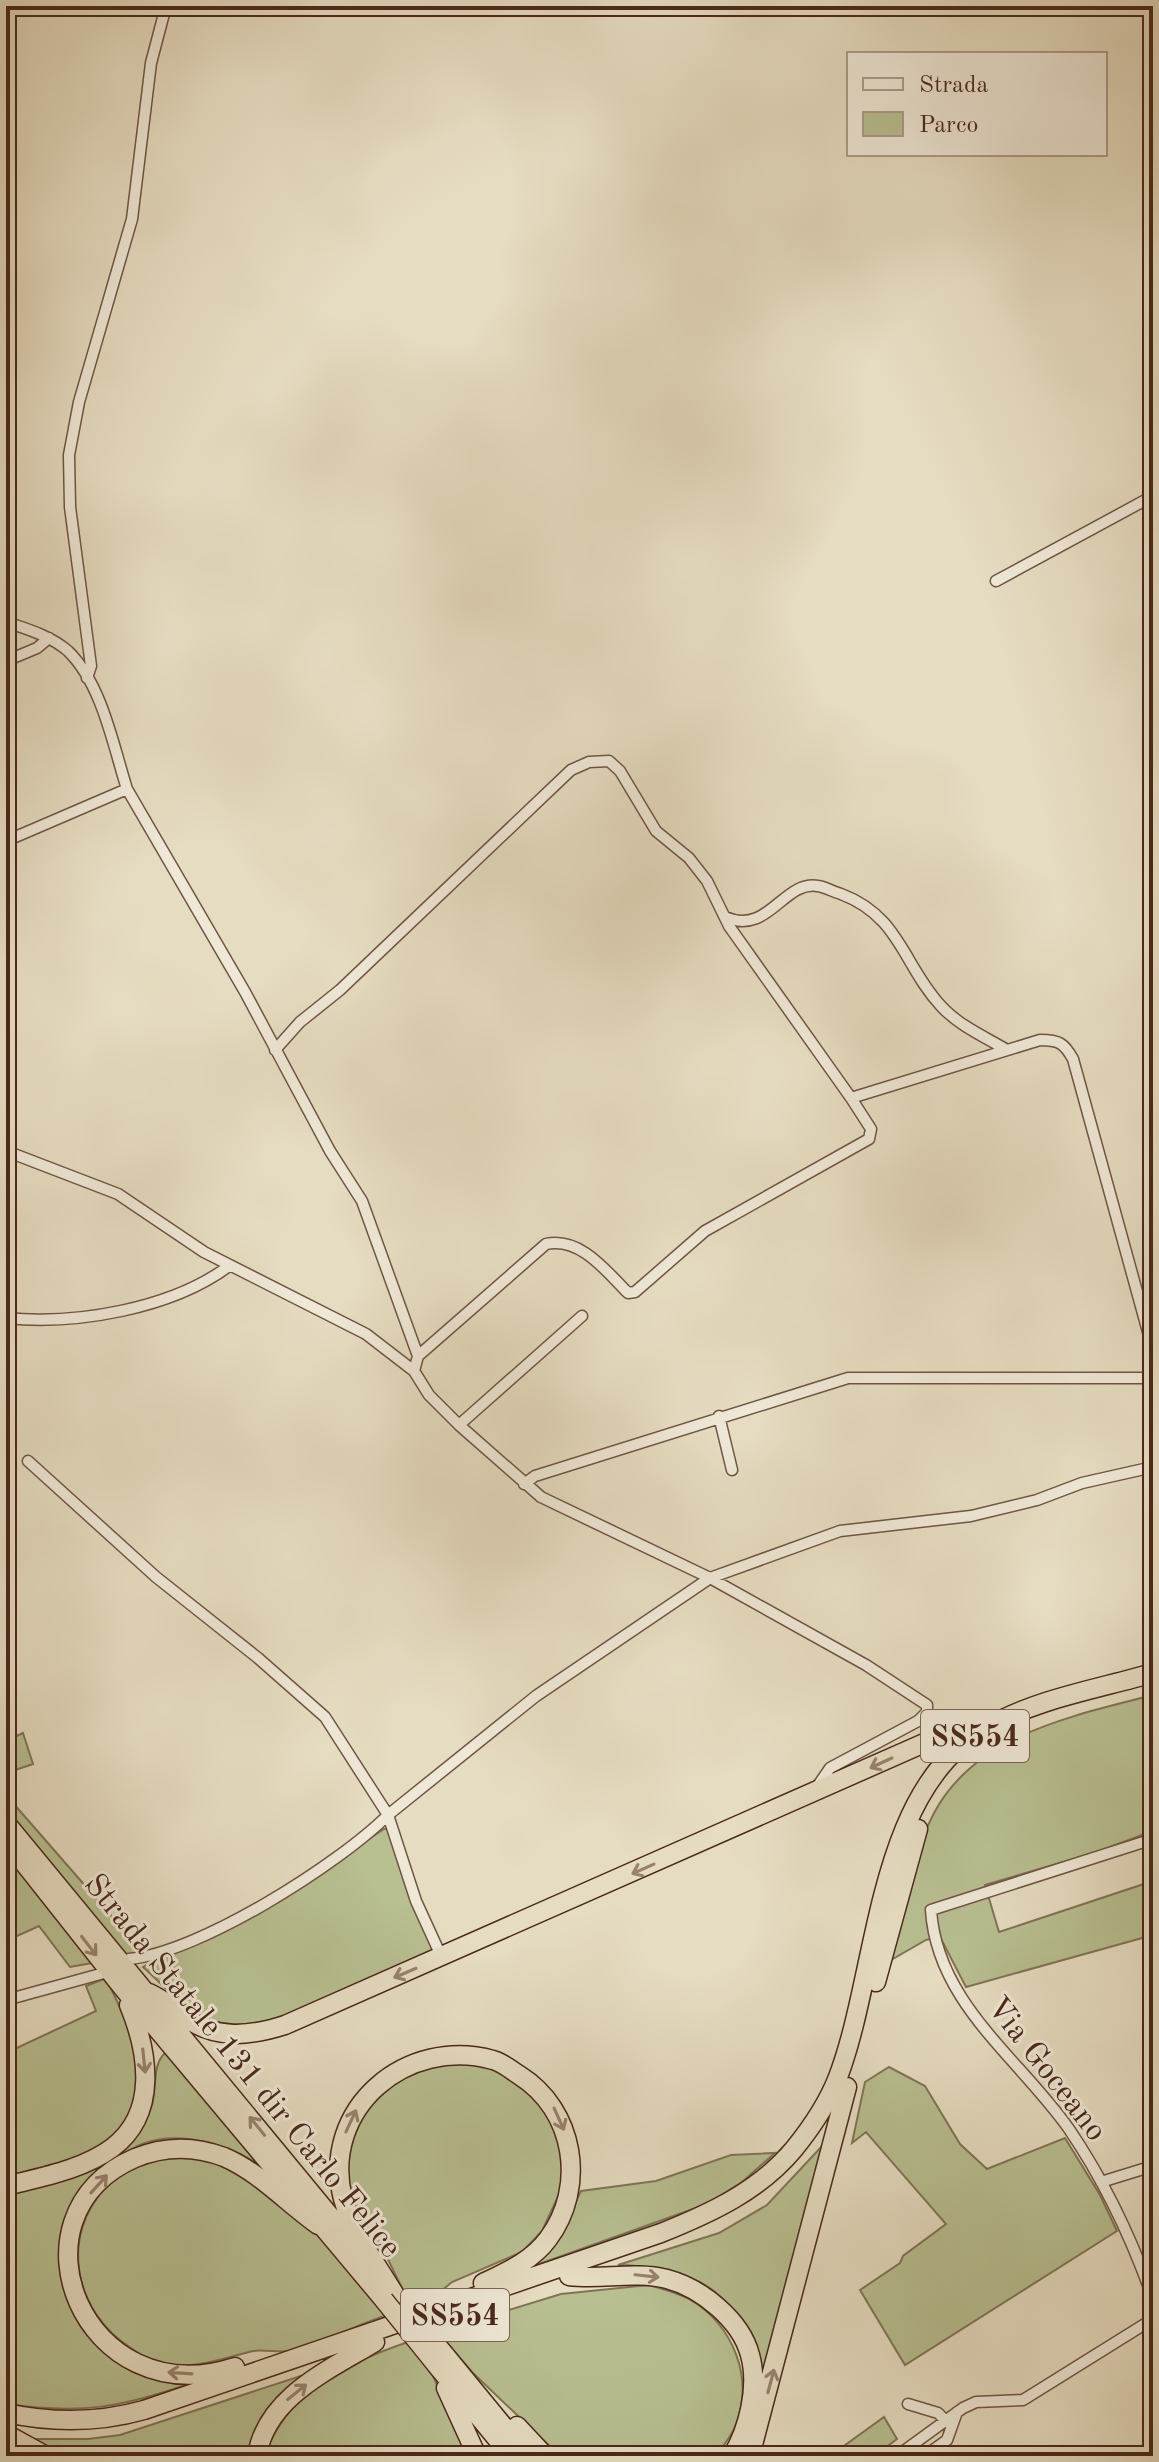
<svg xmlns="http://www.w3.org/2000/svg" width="1159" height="2462" viewBox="0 0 1159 2462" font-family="'Old Standard TT',serif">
  <rect width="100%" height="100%" fill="#e6dcc1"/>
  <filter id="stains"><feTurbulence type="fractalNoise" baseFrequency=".0025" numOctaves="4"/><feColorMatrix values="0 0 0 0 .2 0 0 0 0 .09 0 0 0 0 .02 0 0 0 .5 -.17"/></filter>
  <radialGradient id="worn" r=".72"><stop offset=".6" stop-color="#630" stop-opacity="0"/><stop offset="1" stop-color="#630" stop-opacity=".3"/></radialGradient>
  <path fill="#b8bf91" stroke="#817456" stroke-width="2" d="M1153 1695V1831L1094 1853 985 1885 999 1932 1153 1881V1935L966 1987 940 1937 926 1940 891 1960C903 1912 911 1857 934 1813 976 1734 1073 1716 1153 1695Z
    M23 1733 33 1764 6 1773V1741Z
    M6 1795 143 1952 126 1957 6 1813Z
    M384 1829H388L434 1952C377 1977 263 2045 204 2018 180 2007 163 1984 143 1967L166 1952 251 1917Z
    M6 1854 92 1963 70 1967 39 1926 6 1941Z
    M106 1978 141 2052 132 2119 94 2154 6 2179V2053L96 2011 86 1986Z
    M165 2053 265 2168C226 2142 159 2121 119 2159 99 2178 79 2217 62 2241L104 2349 197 2381C125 2407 83 2415 6 2404V2195C62 2178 132 2169 152 2105 157 2087 152 2065 165 2053Z
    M446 2061 492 2067 544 2104 563 2148 562 2188 542 2231 522 2252 452 2282 429 2301 415 2306C401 2292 395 2271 385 2254 371 2232 353 2209 349 2183 343 2147 365 2100 395 2080 409 2071 430 2067 446 2061Z
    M889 2067 925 2086 960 2144 987 2169 1065 2138 1100 2195 1117 2231 905 2365 860 2290 900 2263 903 2256 946 2224 866 2132 852 2143 865 2082Z
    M824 2144 758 2393C751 2368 747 2336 734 2314 711 2274 660 2266 618 2265L719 2233 767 2205Z
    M178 2152 230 2165 316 2233 387 2315C357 2325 319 2344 289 2351 278 2353 265 2349 253 2351 219 2359 192 2371 157 2363 148 2361 139 2354 131 2348 75 2313 58 2237 107 2186 126 2167 152 2161 178 2152Z
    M775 2153 742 2182 707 2204 528 2268 566 2222 581 2191 656 2181 731 2155Z
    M649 2285C662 2289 679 2293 691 2300 733 2326 754 2377 736 2424 732 2436 723 2446 716 2456H560L473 2373 437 2332 561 2294Z
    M408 2342 426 2360 469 2456H264C289 2390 344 2364 408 2342Z
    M307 2374C276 2397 258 2417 248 2456H61L29 2439H88L120 2435Z
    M884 2417 897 2439 881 2451V2456H830Z"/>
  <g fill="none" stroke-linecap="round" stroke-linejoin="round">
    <defs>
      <path id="minor" d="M996 581 1153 496
        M6 622C27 629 51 636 68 651 102 684 113 745 127 789
        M6 661 37 648 49 638
        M87 678 91 666 70 507 69 455 79 402 132 219 151 63 166 6
        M6 841 127 789 245 992 330 1151 362 1201 418 1356 414 1371
        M725 917C769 936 783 880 818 886 825 887 834 892 841 894 900 916 903 965 941 1006 958 1025 985 1037 1007 1050
        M275 1050 300 1022 340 990 571 770 589 762 609 761 620 771 656 831 689 858 707 881 729 926 851 1098
        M6 1151 118 1194 204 1252 366 1334 414 1371 429 1395 459 1425 541 1497 710 1578 866 1665 927 1705V1712L918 1721 830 1768 817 1787
        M6 1318C76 1325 171 1309 229 1266
        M418 1356 546 1244C581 1237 606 1271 628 1293L635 1292 705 1231 869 1139 871 1129 851 1098 1040 1040C1059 1040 1064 1043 1073 1059L1153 1350
        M719 1416 732 1470
        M459 1425 582 1316
        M28 1461 156 1577 258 1658 325 1717 388 1815C339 1864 199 1953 129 1959
        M524 1484 535 1476 848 1378H1153
        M1153 1839 931 1910C937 2003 1019 2058 1069 2129 1105 2182 1132 2239 1153 2299
        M442 1958 416 1901 388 1815 536 1696 710 1578 840 1531 971 1516 1037 1500 1082 1483 1153 1467
        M6 2000 104 1973
        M1101 2182 1153 2166
        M908 2404 938 2413 945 2420
        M897 2456 963 2408 976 2402 1023 2400 1153 2319
        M925 2456 947 2440 957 2412"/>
      <path id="trunk" d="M6 1823 363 2256
        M8 1843 122 1987 384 2300
        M876 1982 918 1829
        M149 1993C168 2002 170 2007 186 2018 216 2040 251 2036 285 2025L956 1729 987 1720
        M6 2186C41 2177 82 2170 112 2148 159 2113 148 2051 129 2005
        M569 2276C602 2280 634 2271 667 2279 701 2288 741 2320 750 2355 759 2387 748 2430 732 2456
        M395 2295C378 2266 352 2232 343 2199 320 2108 407 2036 493 2060 502 2062 511 2070 519 2075 575 2110 587 2187 548 2239 532 2261 506 2272 483 2283
        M445 2355 528 2456
        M235 2367C84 2416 2 2216 135 2158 164 2146 195 2146 224 2157 259 2172 287 2203 318 2225
        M438 2367 511 2456
        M446 2388 477 2456
        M6 2413C53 2423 98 2423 144 2410L661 2233C711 2213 759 2191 794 2149 811 2128 828 2103 838 2077 879 1970 875 1790 986 1728 1035 1699 1098 1689 1153 1673
        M517 2426 545 2456
        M6 2434 46 2456
        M257 2456C266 2397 329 2370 375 2342
        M750 2456 847 2087"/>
    </defs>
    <use href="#minor" stroke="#715544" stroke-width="13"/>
    <use href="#trunk" stroke="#4a281b" stroke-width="21"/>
    <use href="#minor" stroke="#efe8d7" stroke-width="10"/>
    <use href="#trunk" stroke="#e6dcc1" stroke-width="18"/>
    <defs>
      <path id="trunk-bridge" d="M384 2300 438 2367
        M421 2326 445 2355"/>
    </defs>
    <use href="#trunk-bridge" stroke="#4a281b" stroke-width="21" stroke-linecap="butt"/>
    <use href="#trunk-bridge" stroke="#e6dcc1" stroke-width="18"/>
  </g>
  <defs><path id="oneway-shaft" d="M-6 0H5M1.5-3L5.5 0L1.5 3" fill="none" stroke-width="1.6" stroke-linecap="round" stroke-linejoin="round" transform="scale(2)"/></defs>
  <g stroke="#98826e">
    <use href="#oneway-shaft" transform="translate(881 1763) rotate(155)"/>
    <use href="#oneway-shaft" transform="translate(643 1869) rotate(156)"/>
    <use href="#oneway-shaft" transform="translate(89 1946) rotate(52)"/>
    <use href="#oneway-shaft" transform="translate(405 1973) rotate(157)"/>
    <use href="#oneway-shaft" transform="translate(144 2061) rotate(84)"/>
    <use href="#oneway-shaft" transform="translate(559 2119) rotate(66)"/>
    <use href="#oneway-shaft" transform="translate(351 2121) rotate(-65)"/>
    <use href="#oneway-shaft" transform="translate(257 2126) rotate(-129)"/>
    <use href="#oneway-shaft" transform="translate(99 2184) rotate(-48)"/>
    <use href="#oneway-shaft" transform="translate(647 2276) rotate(6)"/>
    <use href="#oneway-shaft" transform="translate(180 2373) rotate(-176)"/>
    <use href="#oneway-shaft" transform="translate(771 2381) rotate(-75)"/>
    <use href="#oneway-shaft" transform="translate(297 2392) rotate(-39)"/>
  </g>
  <g text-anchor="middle" stroke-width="6" stroke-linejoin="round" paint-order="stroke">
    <g fill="#efe8d7" stroke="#7c6253" stroke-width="2">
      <rect x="921" y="1710" width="108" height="52" rx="6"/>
      <rect x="401" y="2289" width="108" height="52" rx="6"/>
    </g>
    <g font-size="30" font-weight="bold" fill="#4a281b">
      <text x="975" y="1746">SS554</text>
      <text x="455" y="2325">SS554</text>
    </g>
    <g font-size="32" fill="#4a281b" stroke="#efe8d7">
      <text transform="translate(244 2065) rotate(51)" y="11">Strada Statale 131 dir Carlo Felice</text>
      <text transform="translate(1048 2068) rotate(52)" y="11">Via Goceano</text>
    </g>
  </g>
  <rect width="1159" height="2462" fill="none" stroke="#e6dcc1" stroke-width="32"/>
  <rect x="8" y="8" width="1143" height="2446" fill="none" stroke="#4a281b" stroke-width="4"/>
  <rect x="16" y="16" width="1127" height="2430" fill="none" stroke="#4a281b" stroke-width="2"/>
  <rect x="847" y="52" width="260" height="104" fill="#efe8d7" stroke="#ad9b8c" stroke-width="2"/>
  <rect x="863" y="78" width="40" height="12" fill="#efe8d7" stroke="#ad9b8c" stroke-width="2"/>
  <text x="919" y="92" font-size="24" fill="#4a281b">Strada</text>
  <rect x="863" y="112" width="40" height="24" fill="#b8bf91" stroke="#ad9b8c" stroke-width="2"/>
  <text x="919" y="132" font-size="24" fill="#4a281b">Parco</text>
  <rect width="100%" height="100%" filter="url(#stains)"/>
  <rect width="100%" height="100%" fill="url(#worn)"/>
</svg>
